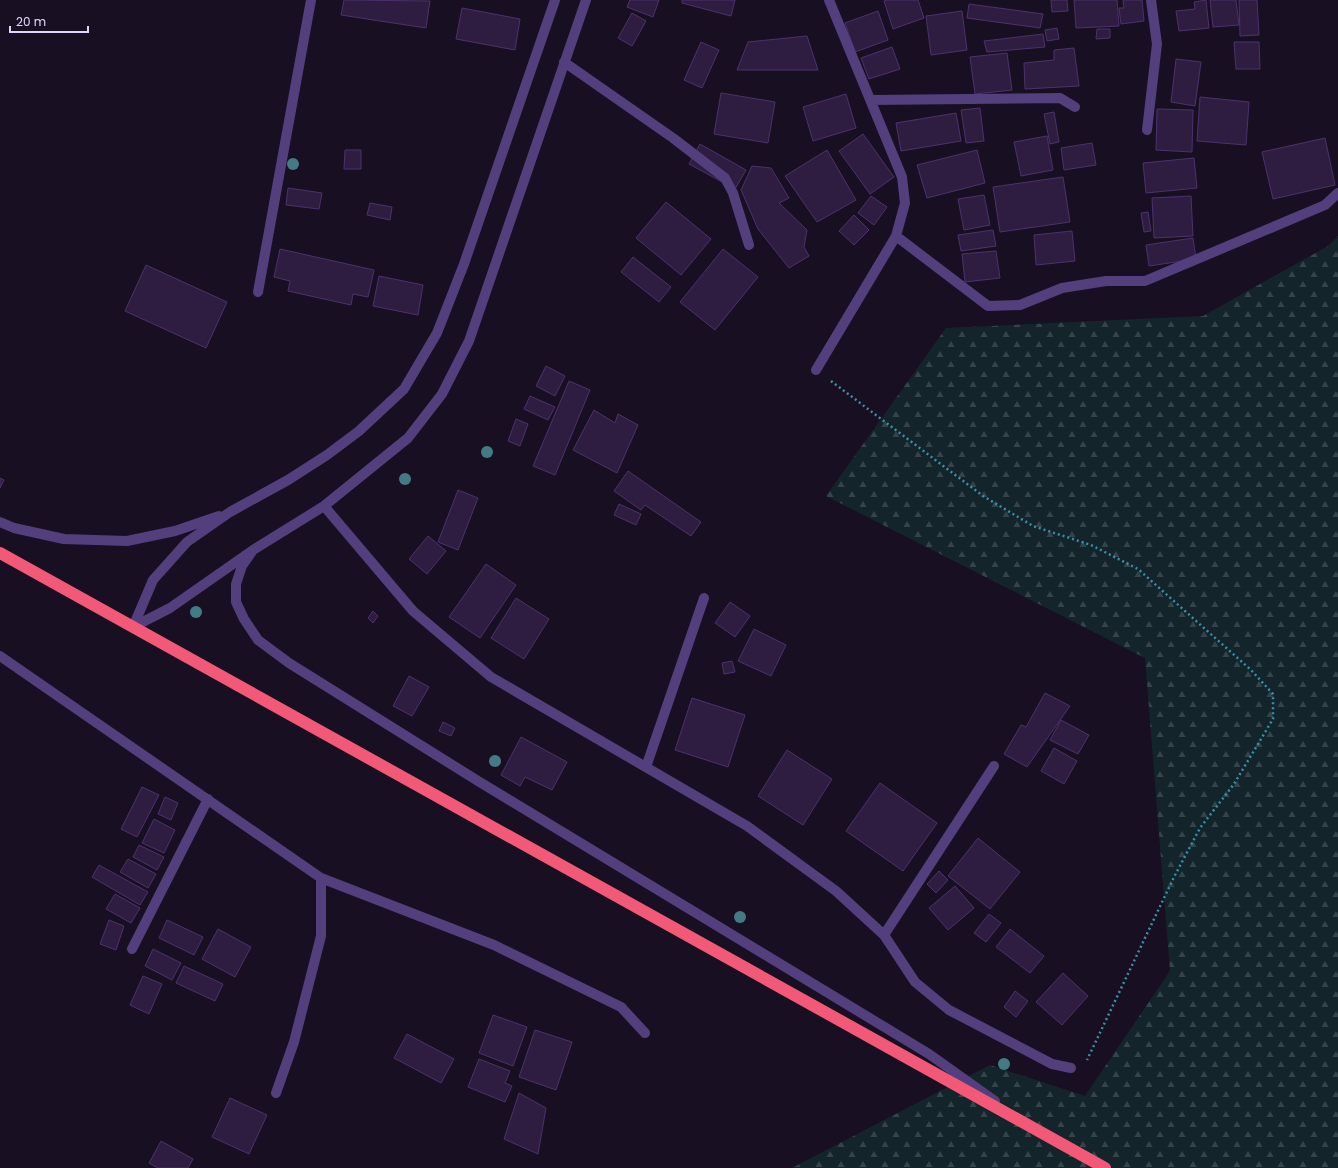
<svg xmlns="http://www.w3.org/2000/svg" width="1338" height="1168" viewBox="0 0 1338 1168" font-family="Poppins,sans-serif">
  <defs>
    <pattern id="forest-firs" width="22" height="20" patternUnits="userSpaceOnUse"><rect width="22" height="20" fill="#13252b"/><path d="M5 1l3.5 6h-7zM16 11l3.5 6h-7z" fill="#35444b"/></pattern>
  </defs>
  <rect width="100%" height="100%" fill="#181022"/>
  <path fill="url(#forest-firs)" d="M1338 236V1168H792L990 1065 1085 1096 1170 971 1145 658 826 496 946 328 1203 316 1328 246Z"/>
  <path fill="#2f1d41" stroke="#4d316b" d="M344 0 430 1 426 28 341 15Z
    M630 0H659L653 17 627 7Z
    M682 0H735L731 16 682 3Z
    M887 0H918L924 18 893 29 884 1Z
    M1051 0H1067L1068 11 1052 12Z
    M1074 0H1117L1119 26 1076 28Z
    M1123 0H1142L1144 21 1121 24 1119 8H1124Z
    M1206 0 1209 28 1179 31 1176 11 1195 9 1194 2Z
    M1210 0H1236L1239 25 1213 27Z
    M1239 0H1257L1259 35 1240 36Z
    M969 4 1043 14 1040 28 967 18Z
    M462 8 520 19 515 50 456 39Z
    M878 11 888 40 855 52 845 23Z
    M962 11 967 50 931 55 926 16Z
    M632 13 646 21 632 46 618 38Z
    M1057 28 1059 39 1047 41 1045 30Z
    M1097 29H1110V38L1096 39Z
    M1043 34 1045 47 987 52 984 41Z
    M807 36 818 70H737L748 42Z
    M701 42 719 50 702 88 684 80Z
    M1234 42H1259L1260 69H1236Z
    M892 47 900 69 869 79 861 58Z
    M1074 48 1079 86 1025 89 1024 63 1054 60V50Z
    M1007 53 1012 90 975 94 970 57Z
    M1176 59 1201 62 1195 106 1171 102Z
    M721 93 775 102 768 143 714 134Z
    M846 94 856 128 813 141 803 107Z
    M1200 97 1249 102 1246 145 1197 141Z
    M980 108 984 141 966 143 961 110Z
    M1157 109 1193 110 1192 152 1156 150Z
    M1054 112 1059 142 1050 144 1044 114Z
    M956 113 961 141 901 151 896 123Z
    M863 134 894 177 870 194 839 151Z
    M1047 136 1053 170 1021 176 1014 142Z
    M1325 138 1335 185 1273 199 1262 152Z
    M1092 143 1096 165 1064 170 1061 148Z
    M700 144 746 170 735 189 689 164Z
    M345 150H361V169H344Z
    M827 150 856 200 817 222 785 176Z
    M977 150 985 183 927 198 917 165Z
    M1194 158 1197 188 1146 193 1143 163Z
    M752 166 771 168 789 198 779 203 807 230 804 247 809 256 789 268 758 229 741 190Z
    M1063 177 1070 222 1000 232 993 187Z
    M288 188 322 193 319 209 286 205Z
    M984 195 990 225 964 230 958 199Z
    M871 196 887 207 874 225 858 213Z
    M1191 196 1193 236 1154 238 1152 198Z
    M666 202 711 239 681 275 636 238Z
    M370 203 392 207 390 220 367 215Z
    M1148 212 1151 231 1144 232 1141 213Z
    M854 215 869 230 854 245 839 231Z
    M993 230 996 246 961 251 958 235Z
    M1072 231 1075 261 1036 265 1034 235Z
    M1193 238 1196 259 1149 266 1146 245Z
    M280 249 374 270 368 297 353 294 351 305 288 291 290 281 274 277Z
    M723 249 758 277 715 330 680 302Z
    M996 251 1000 278 965 282 962 254Z
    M633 257 671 287 659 302 621 272Z
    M146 265 227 302 206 348 125 311Z
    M379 276 423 285 418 315 373 306Z
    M546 366 565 376 555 396 536 386Z
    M569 381 590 390 555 475 533 466Z
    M530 396 555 407 548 420 524 409Z
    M594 410 615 423 618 414 638 425 617 473 573 450Z
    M516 419 528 424 520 446 508 441Z
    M628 471 701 522 691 536 645 505 641 510 614 491Z
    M0 478 4 480 0 488Z
    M458 490 478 498 458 550 438 542Z
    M619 504 641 514 636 525 614 515Z
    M428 536 446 551 427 574 409 559Z
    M486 564 516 585 480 638 449 617Z
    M516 598 549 619 524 659 491 638Z
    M730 602 750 616 735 637 715 623Z
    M373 611 378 616 373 623 368 618Z
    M754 629 786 645 771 676 738 661Z
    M732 661 735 672 724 674 722 663Z
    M409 676 429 687 412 716 393 706Z
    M1045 693 1070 706 1027 767 1004 754 1021 725 1026 727Z
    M692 698 745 715 728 767 675 750Z
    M1061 720 1089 735 1078 754 1050 740Z
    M443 722 455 728 451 736 439 731Z
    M521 737 567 762 552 790 525 777 520 786 501 775Z
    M1054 748 1077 761 1064 784 1041 771Z
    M787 750 832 779 803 825 758 796Z
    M880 783 937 823 903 871 846 831Z
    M142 787 159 795 137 837 121 829Z
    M165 797 178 803 171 820 158 814Z
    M154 819 175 830 164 853 142 843Z
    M978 838 1020 872 990 909 948 876Z
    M139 845 164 857 157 870 133 857Z
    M128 859 156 874 148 888 120 872Z
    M99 865 148 892 140 905 92 877Z
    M939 871 948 880 936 893 927 884Z
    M955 886 974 908 948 930 929 908Z
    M115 894 140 908 131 923 106 909Z
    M989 914 1001 923 986 942 974 933Z
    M109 920 124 926 116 950 100 944Z
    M167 920 203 937 194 955 159 938Z
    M218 929 251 947 235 977 202 959Z
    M1010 929 1044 956 1030 973 996 947Z
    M153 949 181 963 172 980 145 966Z
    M184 966 223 984 215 1001 176 983Z
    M1063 973 1088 996 1062 1025 1036 1002Z
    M143 976 162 984 149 1014 130 1005Z
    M1015 991 1028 1001 1016 1017 1004 1007Z
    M493 1015 527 1027 513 1066 479 1053Z
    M535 1030 572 1042 556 1090 519 1077Z
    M407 1034 454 1059 441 1083 394 1058Z
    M479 1059 510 1071 505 1083 512 1086 505 1102 468 1087Z
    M519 1093 546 1108 538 1154 504 1139Z
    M230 1098 267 1115 249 1154 212 1137Z
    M161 1141 193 1159 188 1168H158L149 1163Z"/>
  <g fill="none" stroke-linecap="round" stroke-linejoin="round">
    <path stroke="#3891ab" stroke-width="2.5" stroke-dasharray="2 3" stroke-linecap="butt" d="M831 381 983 496 1033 526 1091 545 1138 569 1251 670 1273 694V719L1234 784 1200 828 1174 877 1087 1060"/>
    <path stroke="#533f7d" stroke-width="10" d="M564 62 673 138 725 178 733 193 749 245
      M871 100 1060 98 1075 107
      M1147 130 1157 44 1151 0
      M896 236 988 306 1020 305 1062 288 1106 281H1145L1325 205 1338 193
      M258 292 311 0
      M816 370 896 236 905 203 902 177 829 0
      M324 506 413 611 491 677 747 826 836 891 884 935 915 982 949 1010 1052 1064 1071 1068
      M0 522 14 528 64 539 127 541 175 531 219 516
      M253 550 242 566 236 584V602L244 619 258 640 289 663 478 781 929 1054 995 1101
      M133 627 170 608 253 550 324 506 408 438 442 394 469 341 586 0
      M133 627 153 580 187 542 230 512 288 480 327 455 359 431 404 389 437 333 464 264 555 0
      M0 656 321 878V936L294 1042 276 1093
      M646 767 704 598
      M321 878 494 945 621 1007 645 1033
      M884 935 994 766
      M132 949 208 799"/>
    <path stroke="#f25976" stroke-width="12" d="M0 553 1105 1168"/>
  </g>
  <g fill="#437b85">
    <circle cx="293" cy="164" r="6"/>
    <circle cx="487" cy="452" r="6"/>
    <circle cx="405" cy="479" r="6"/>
    <circle cx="196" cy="612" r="6"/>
    <circle cx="495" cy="761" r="6"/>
    <circle cx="740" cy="917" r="6"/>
    <circle cx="1004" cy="1064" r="6"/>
  </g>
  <path d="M10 26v6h78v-6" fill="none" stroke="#e4d4fc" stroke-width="2"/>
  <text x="16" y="26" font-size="12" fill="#e4d4fc" stroke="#181022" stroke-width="3" paint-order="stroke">20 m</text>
</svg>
